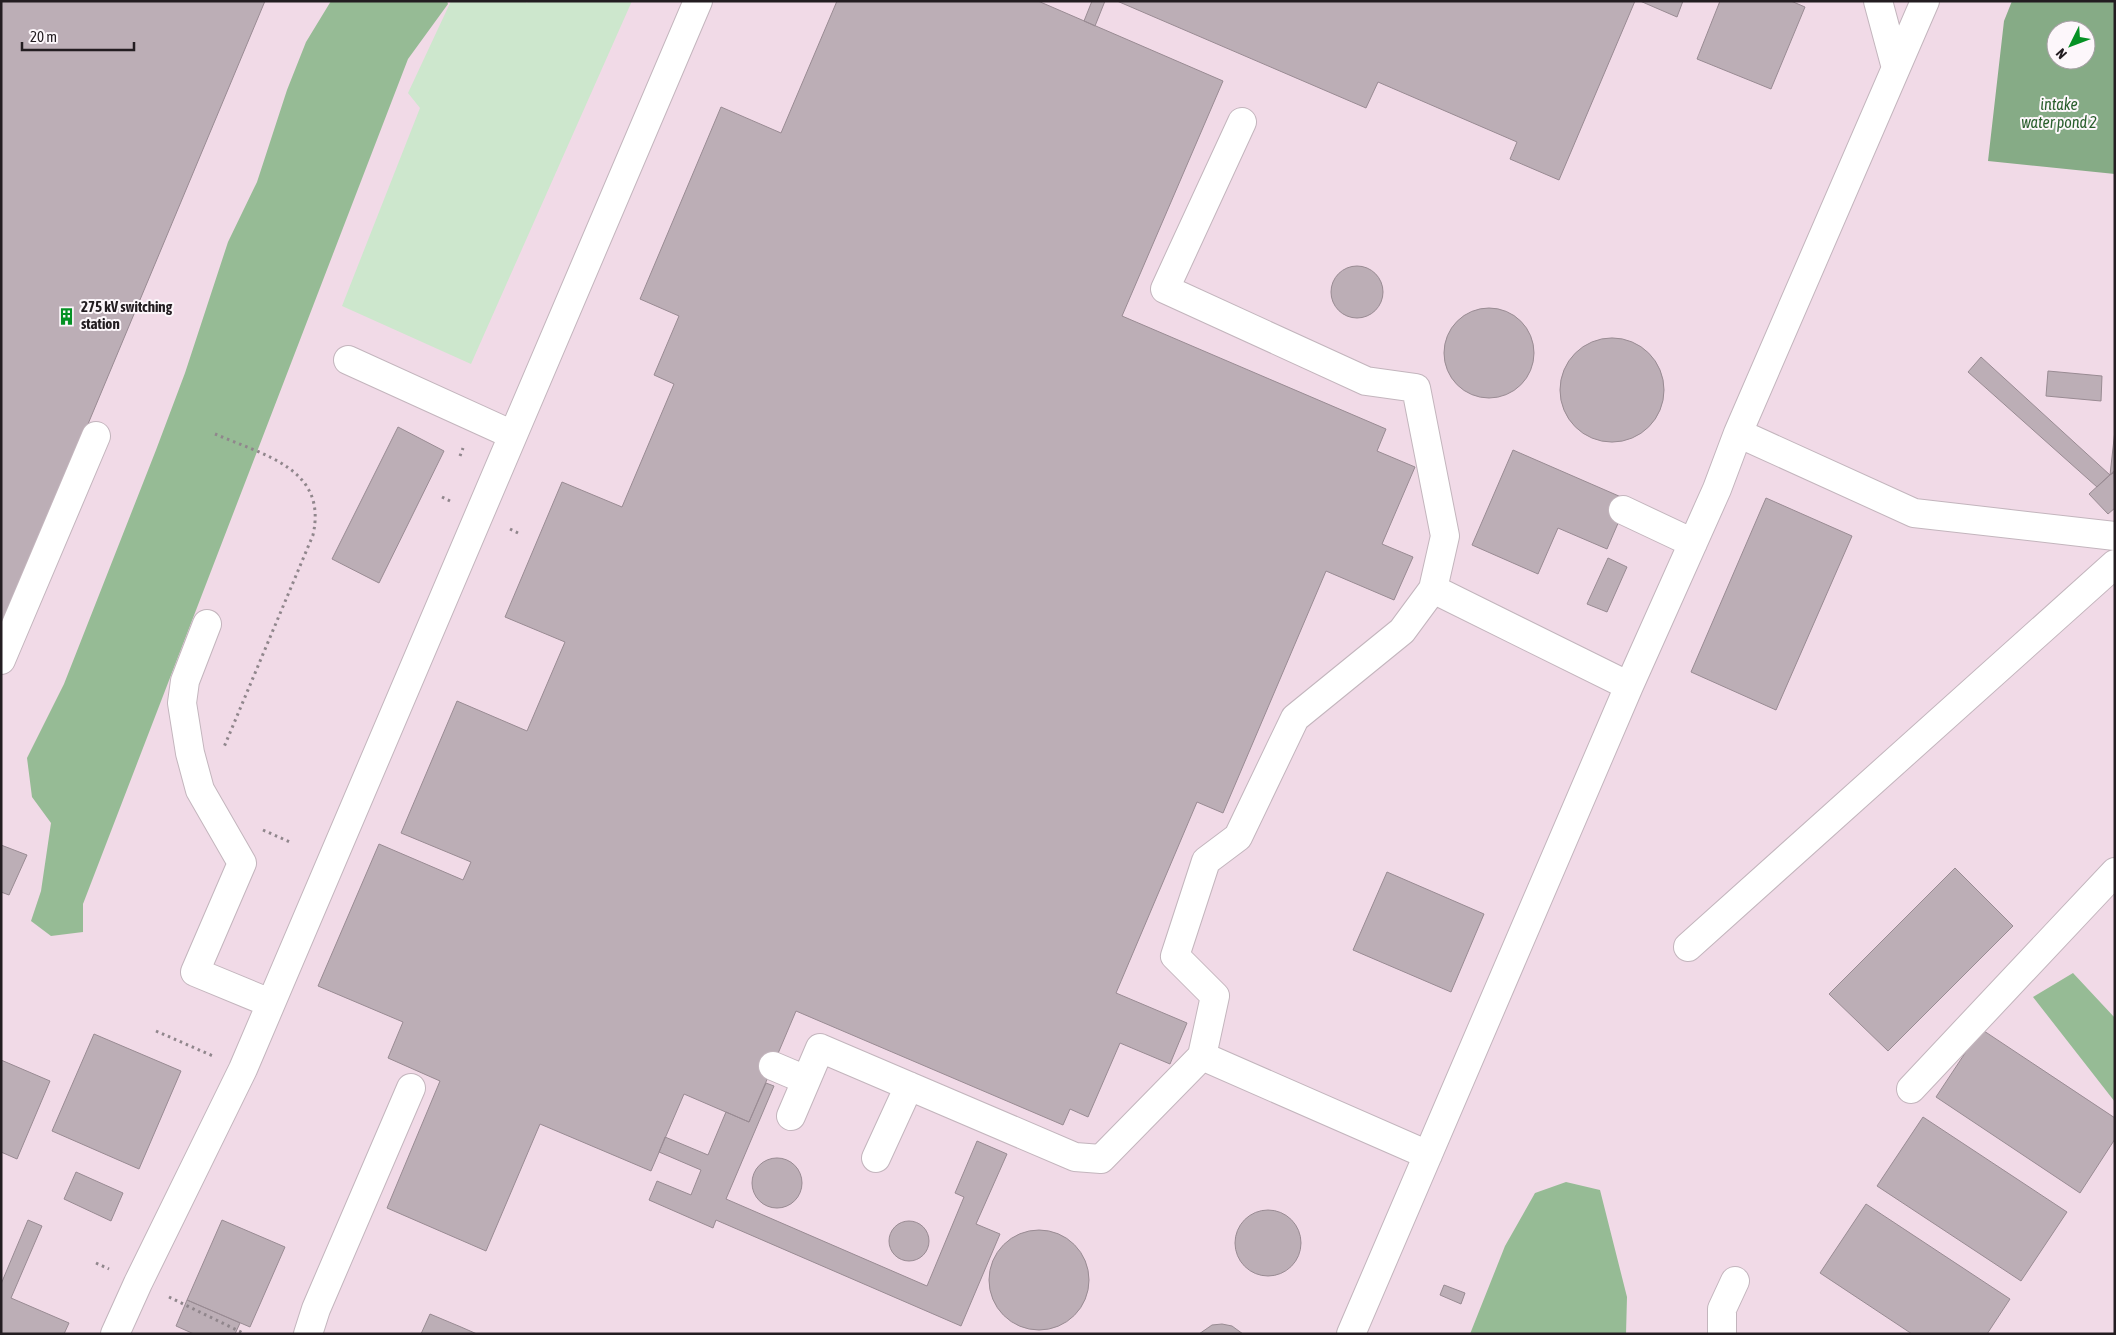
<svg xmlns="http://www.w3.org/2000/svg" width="2116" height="1335" viewBox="0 0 2116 1335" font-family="'Asap Condensed',sans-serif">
  <rect width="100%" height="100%" fill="#f6e7f0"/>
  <path fill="#f1dae7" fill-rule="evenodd" d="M1 1H2115V1334H1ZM2056 30H2086V60H2056Z"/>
  <path fill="#cde7cd" d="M451 1H525L527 3 528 1H632L471 364 342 306 420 108 408 93Z"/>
  <path fill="#96bb95" d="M331 1H447L448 4 408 59 83 904V932L51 936 31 921 41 891 51 823 32 797 27 758 64 684 156 450 185 373 228 242 257 182 287 90 306 42Z
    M2073 973 2115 1018V1102L2033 997Z
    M1566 1182 1600 1190 1627 1297 1626 1334H1470L1505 1246 1535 1193Z"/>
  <path fill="#86ab86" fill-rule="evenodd" d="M2012 1H2115V174L1988 161 2004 21ZM2056 30H2086V60H2056Z"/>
  <path fill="#bcaeb6" stroke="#998b93" d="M1 1H265L1 632Z
    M837 1H1038L1223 81 1122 316 1386 429 1377 451 1415 467 1382 544 1413 557 1394 600 1326 571 1223 813 1197 802 1116 993 1187 1023 1170 1064 1120 1043 1088 1117 1070 1109 1063 1125 796 1011 749 1122 684 1094 651 1171 540 1124 486 1251 387 1208 440 1081 388 1058 403 1022 318 986 379 844 463 880 471 862 401 833 457 701 527 731 565 642 505 617 562 482 622 507 674 384 654 375 679 316 640 299 721 107 781 133Z
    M1092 1H1105L1095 26 1084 21Z
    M1117 1H1635L1559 180 1510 159 1517 142 1378 82 1366 108Z
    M1640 1H1683L1677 17Z
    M1720 1H1791L1805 7 1771 89 1697 59Z
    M1331 292a26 26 0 1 1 52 0a26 26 0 1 1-52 0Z
    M1444 353a45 45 0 1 1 90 0a45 45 0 1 1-90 0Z
    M1560 390a52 52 0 1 1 104 0a52 52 0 1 1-104 0Z
    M1981 357 2110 475 2097 487 1968 372Z
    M2048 371 2102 376 2101 401 2046 396Z
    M398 427 444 451 379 583 332 559Z
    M2115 430V472L2110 475Z
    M1513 450 1628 500 1607 549 1558 528 1538 574 1472 545Z
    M2114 471 2115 508 2108 514 2089 494Z
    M1766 498 1852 536 1776 710 1691 672Z
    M1608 558 1627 567 1607 612 1587 604Z
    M1 845 27 855 9 895 1 892Z
    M1955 868 2013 926 1888 1051 1829 994Z
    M1387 872 1484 914 1451 992 1353 950Z
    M1981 1029 2115 1118V1139L2080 1193 1936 1097Z
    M94 1034 181 1071 139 1169 52 1131Z
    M1 1060 50 1081 17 1159 1 1152Z
    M766 1083 774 1086 726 1199 927 1286 964 1197 955 1193 977 1141 1007 1154 976 1224 1000 1234 961 1326 716 1220 713 1228 649 1200 657 1181 691 1195 701 1170 659 1152 665 1137 708 1155 726 1112 749 1122Z
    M1923 1117 2067 1212 2021 1281 1877 1186Z
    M752 1183a25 25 0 1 1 50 0a25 25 0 1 1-50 0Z
    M76 1172 123 1193 111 1221 64 1199Z
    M1866 1204 2010 1299 1987 1334H1912L1820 1273Z
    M1235 1243a33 33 0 1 1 66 0a33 33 0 1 1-66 0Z
    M28 1220 42 1226 11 1298 69 1323 64 1334H1V1284Z
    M222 1220 285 1247 250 1327 187 1300Z
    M889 1241a20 20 0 1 1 40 0a20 20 0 1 1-40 0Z
    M989 1280a50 50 0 1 1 100 0a50 50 0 1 1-100 0Z
    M1444 1285 1465 1293 1461 1304 1440 1295Z
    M187 1300 240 1323 235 1334H194L176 1326Z
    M430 1314 461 1327 477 1334H421Z
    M1222 1324 1232 1326 1243 1334H1199L1212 1325Z"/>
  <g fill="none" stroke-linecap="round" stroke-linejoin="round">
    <defs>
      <path id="minor" d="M1878 1 1896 68
        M348 360 513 435
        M1738 433 1914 513 2115 536
        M1623 510 1693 543
        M1433 589 1629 686
        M207 624 185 681 182 703 190 753 200 790 242 863 195 972 270 1003
        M1 660 96 436
        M1688 947 2115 564
        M1202 1056 1428 1155
        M773 1066 806 1080
        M1911 1089 2115 872
        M791 1116 820 1048 1075 1157 1101 1159 1202 1056 1215 996 1175 956 1206 861 1238 837 1295 718 1402 631 1433 589 1445 536 1416 388 1366 381 1165 289 1242 122
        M876 1158 909 1086
        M115 1334 138 1283 243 1069 698 1
        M308 1334 316 1309 411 1088
        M1351 1334 1629 686 1717 489 1738 433 1925 1
        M1722 1334V1309L1735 1281"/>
    </defs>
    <use href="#minor" stroke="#c3b5bd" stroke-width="30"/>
    <path stroke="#90868c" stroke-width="3" stroke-dasharray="2.5 4" stroke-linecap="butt" d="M215 434C263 455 328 468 313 535L224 747
      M460 456 463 448
      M442 497 450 501
      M510 529 518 533
      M263 830 292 843
      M156 1031 213 1056
      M96 1263 109 1269
      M169 1297 245 1334"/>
    <use href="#minor" stroke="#fff" stroke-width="28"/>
  </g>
  <defs>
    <symbol id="building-bare" viewBox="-9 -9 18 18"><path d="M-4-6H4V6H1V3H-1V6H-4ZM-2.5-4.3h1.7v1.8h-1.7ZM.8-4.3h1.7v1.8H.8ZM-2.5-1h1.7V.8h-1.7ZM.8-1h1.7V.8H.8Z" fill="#059124" stroke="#fdf7fb" stroke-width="2.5" paint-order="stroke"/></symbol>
  </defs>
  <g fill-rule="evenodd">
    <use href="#building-bare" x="54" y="304" width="25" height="25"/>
  </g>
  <g text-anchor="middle" stroke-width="4" stroke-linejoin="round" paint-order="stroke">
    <g font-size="15" font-weight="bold" fill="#231d21" stroke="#fdf7fb" text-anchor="start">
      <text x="81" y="312">275 kV switching<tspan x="81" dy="17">station</tspan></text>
    </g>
    <g font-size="16" font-style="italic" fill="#295e2c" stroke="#fdf7fb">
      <text x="2059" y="110">intake<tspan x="2059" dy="18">water pond 2</tspan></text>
    </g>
  </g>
  <rect width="2116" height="1335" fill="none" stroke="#231d21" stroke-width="5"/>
  <g transform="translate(2071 45) rotate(228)"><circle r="24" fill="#fdf7fb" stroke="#a6a0a4"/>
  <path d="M0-4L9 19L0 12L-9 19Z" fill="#059124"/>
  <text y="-8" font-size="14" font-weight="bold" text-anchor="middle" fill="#231d21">N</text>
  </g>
  <path d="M22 42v8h112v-8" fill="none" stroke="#231d21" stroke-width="2.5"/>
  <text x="30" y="42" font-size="15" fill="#231d21" stroke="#fdf7fb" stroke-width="4" paint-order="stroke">20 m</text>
</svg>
